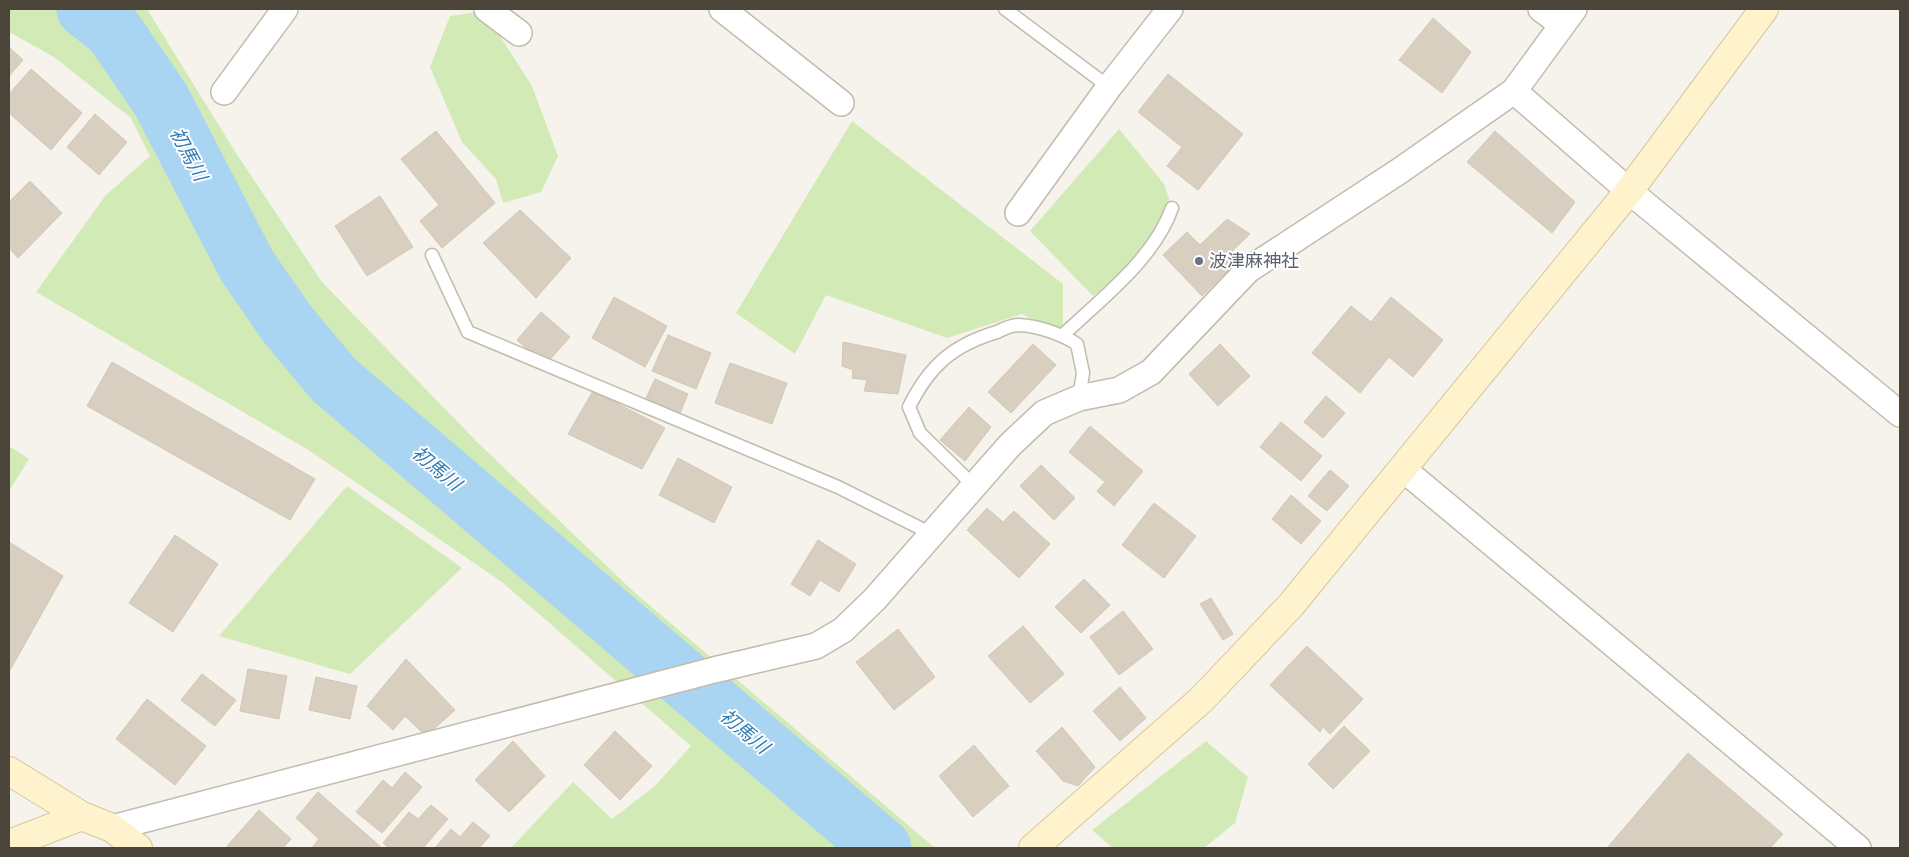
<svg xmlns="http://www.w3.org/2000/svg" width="1909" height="857" viewBox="0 0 1909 857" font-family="'Archivo Narrow','Noto Sans JP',sans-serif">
  <rect width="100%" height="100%" fill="#f6f3ec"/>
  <path fill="#d2eab5" d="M9 9H147L236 153 322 282 478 443 634 592 935 848H511L573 782 612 819 655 786 691 746 502 582 307 449 36 292 106 195 150 156 131 118 54 57 9 32Z
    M484 11 532 86 558 156 541 192 503 203 496 179 462 142 430 67 450 16Z
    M852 121 1063 284V335L1022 314 947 338 826 295 795 354 736 313Z
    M1119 129 1164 184 1172 208 1148 252 1093 296 1030 231Z
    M9 446 29 459 9 491Z
    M347 486 462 568 350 674 219 636Z
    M1206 741 1248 777 1235 823 1204 848H1113L1092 830Z"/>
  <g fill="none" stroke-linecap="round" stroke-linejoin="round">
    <path stroke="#a9d4f2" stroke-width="59" d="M86 9 113 30 161 100 247 266 288 325 334 380 882 848"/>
  </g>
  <path fill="#d8cfc1" stroke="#d3c7b4" d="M1433 18 1471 52 1442 93 1399 60Z
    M9 47 23 60 9 76Z
    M31 69 82 113 51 150 9 113V94Z
    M1168 74 1243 134 1198 190 1167 166 1182 147 1138 112Z
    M95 114 127 142 99 175 67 147Z
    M436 131 495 203 442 248 420 221 439 205 401 159Z
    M1495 131 1575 202 1552 233 1467 162Z
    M30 181 62 213 18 258 9 248V202Z
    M380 196 413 247 367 276 335 226Z
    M520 210 571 258 536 298 483 243Z
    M1227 219 1250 234 1226 257 1234 265 1202 296 1163 255 1187 232 1200 245Z
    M614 297 667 326 645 367 592 338Z
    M1391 297 1443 340 1413 377 1389 357 1360 393 1312 353 1351 306 1371 322Z
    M541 312 570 337 545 365 517 340Z
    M668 335 711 353 696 389 652 371Z
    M843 342 906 355 898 394 864 391 867 380 852 378 853 370 842 366Z
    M1033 344 1056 365 1011 413 988 392Z
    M1220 344 1250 376 1218 406 1189 374Z
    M112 362 315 479 290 520 87 406Z
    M730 363 787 383 772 424 715 403Z
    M655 379 688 394 680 413 646 398Z
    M593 391 665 428 642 469 568 434Z
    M1326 396 1345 413 1323 438 1304 422Z
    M969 407 991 427 965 461 940 440Z
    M1281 422 1322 456 1301 481 1260 447Z
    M1090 426 1143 471 1114 506 1097 491 1105 482 1069 452Z
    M678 458 732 487 714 523 659 495Z
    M1041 465 1075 498 1054 520 1020 486Z
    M1330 470 1349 486 1327 511 1308 496Z
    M1291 495 1321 521 1301 544 1272 519Z
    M1154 503 1196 536 1164 578 1122 545Z
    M987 508 1003 522 1014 511 1050 544 1019 578 967 530Z
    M175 535 218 564 173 632 129 603Z
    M818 540 856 564 839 592 820 580 810 596 791 584Z
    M9 542 63 576 9 672Z
    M1084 579 1110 605 1081 633 1055 607Z
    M1211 598 1233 634 1223 640 1200 604Z
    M1123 611 1153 649 1119 675 1090 637Z
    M1023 626 1064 674 1030 703 988 656Z
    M898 629 935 677 894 710 856 662Z
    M1307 646 1363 699 1330 734 1323 727 1320 732 1270 685Z
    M406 659 455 710 426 736 405 716 393 730 367 706Z
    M248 669 287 676 279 719 240 711Z
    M202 674 236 700 215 726 181 700Z
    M316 677 357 686 350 719 309 710Z
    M1120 687 1146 718 1120 741 1093 711Z
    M147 699 206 746 175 785 116 739Z
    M1344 726 1370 751 1333 789 1308 764Z
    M1062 727 1095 767 1078 786 1063 781 1036 751Z
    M615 731 652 766 620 800 584 765Z
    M513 741 545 776 509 812 475 780Z
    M974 745 1009 786 973 817 939 776Z
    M1688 753 1783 834 1770 848H1607Z
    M405 772 422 787 382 833 356 812 383 780 392 788Z
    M318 792 382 848H312L319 839 296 818Z
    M431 805 448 819 423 848H389L383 843 409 812 418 819Z
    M259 810 291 839 283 848H229L227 846Z
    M473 822 490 836 479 848H435L451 829 460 837Z"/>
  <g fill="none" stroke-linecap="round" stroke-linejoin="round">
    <defs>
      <path id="lane" d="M1005 9 1109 87
        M432 255 468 332 838 487 932 534
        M1063 335C1102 298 1154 259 1172 208
        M974 486 920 433 909 407C929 366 953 345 997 332 1003 329 1012 325 1019 325 1039 326 1061 334 1077 344L1083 373 1079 398"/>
      <path id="street" d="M487 9 519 33
        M722 9 841 103
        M1541 9 1562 24
        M1514 91 1629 191 1900 414
        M224 92 285 9
        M1018 213 1109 87 1170 9
        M1403 469 1858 848
        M112 828 714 670 816 646 843 630 875 599 1010 445 1044 413 1079 398 1119 390 1151 372 1248 270 1398 172 1514 91 1574 9"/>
      <path id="secondary" d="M9 771 82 816 112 828 138 848
        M9 844 82 816
        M1033 848 1202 699 1291 605 1629 191 1764 9"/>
    </defs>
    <use href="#lane" stroke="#c2bbae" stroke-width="15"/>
    <use href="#street" stroke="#c2bbae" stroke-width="28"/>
    <use href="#secondary" stroke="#d6c79b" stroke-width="30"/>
    <use href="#lane" stroke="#fff" stroke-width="12"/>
    <use href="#street" stroke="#fff" stroke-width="25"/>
    <use href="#secondary" stroke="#fff3cd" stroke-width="28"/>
  </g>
  <circle fill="#6b7280" stroke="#fff" stroke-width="2" cx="1199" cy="261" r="5"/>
  <g text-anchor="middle" stroke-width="4" stroke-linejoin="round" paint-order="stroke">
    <g font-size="18" fill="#5b616d" stroke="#fff" text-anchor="start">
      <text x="1209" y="267">波津麻神社</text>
    </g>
    <g font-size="19" font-style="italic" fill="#2e7ab2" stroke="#fff">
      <text transform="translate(189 154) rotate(62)" y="7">初馬川</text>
      <text transform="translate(437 468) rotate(40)" y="7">初馬川</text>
      <text transform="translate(745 731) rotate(40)" y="7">初馬川</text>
    </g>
  </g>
  <rect width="1909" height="857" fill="none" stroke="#4b4439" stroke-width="20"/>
</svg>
